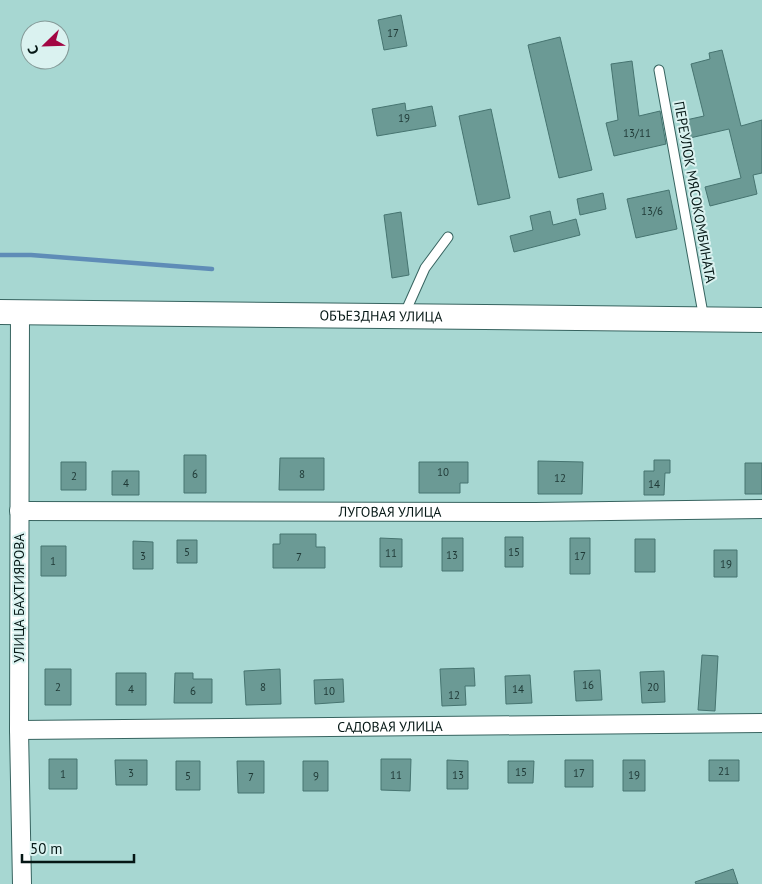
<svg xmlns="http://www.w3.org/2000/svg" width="762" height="884" viewBox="0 0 762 884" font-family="'PT Sans',sans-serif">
  <rect width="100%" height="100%" fill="#a7d7d2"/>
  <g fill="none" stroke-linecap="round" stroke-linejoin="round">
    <path stroke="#5f8cb7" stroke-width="4.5" d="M0 255H31L212 269"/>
  </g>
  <path fill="#6b9a95" stroke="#467470" d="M401 15 407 46 384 50 378 20Z
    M560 37 592 170 559 178 528 45Z
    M722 50 741 126 762 120V173L753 175 757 194 710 206 705 187 741 178 729 129 690 138 686 120 704 116 691 64 710 59 709 53Z
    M632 61 639 116 660 111 666 144 614 156 606 123 618 120 611 64Z
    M405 103 406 111 432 106 436 126 377 136 372 109Z
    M491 109 510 198 478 205 459 116Z
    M669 190 677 229 636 238 627 199Z
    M603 193 606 209 580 215 577 199Z
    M550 211 553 225 576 219 580 235 514 252 510 236 533 230 530 216Z
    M401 212 409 275 392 278 384 215Z
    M184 455H206V493H184Z
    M280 458H324V490H279Z
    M654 460H670V473H665L664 495H644V471H654Z
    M538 461 583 462 582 494H538Z
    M61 462H86V490H61Z
    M419 462H468V483H460V493H419Z
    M745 463H762V494H745Z
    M112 471H139V495H112Z
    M280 534H316V547H325V568H273V544H280Z
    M505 537H523V567H505Z
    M380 538 402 539V567H380Z
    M442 538H463V571H442Z
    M570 538H590V574H570Z
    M635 539H655V572H635Z
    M177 540H197V563H177Z
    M133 541 153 542V569H133Z
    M41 546H66V576H41Z
    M714 550H737V577H714Z
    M702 655 718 656 715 711 698 710Z
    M474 668 475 686H465L466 705 442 706 440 669Z
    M45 669H71V705H45Z
    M280 669 281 704 246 705 244 671Z
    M600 670 602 700 576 701 574 671Z
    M664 671 665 702 642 703 640 672Z
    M116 673H146V705H116Z
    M175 673H193V679H212V703H174Z
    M530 675 532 703 506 704 505 676Z
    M343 679 344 702 315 704 314 680Z
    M49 759H77V789H49Z
    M381 759H411L410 791 381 790Z
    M115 760H147V785H116Z
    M447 760 468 761V789H447Z
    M565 760H593V787H565Z
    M623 760H645V791H623Z
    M709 760H739V781H709Z
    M176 761H200V790H176Z
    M237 761H264V793H238Z
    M303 761H328V791H303Z
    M508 761H534L533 783H508Z
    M733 869 738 884H696L695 882Z"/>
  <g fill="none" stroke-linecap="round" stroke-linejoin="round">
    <defs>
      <path id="lane" d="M659 70 704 319
        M404 315 425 268 448 237"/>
      <g id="street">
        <path d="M20 312 19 730 22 884"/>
        <path id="s1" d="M19 511 535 512 762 509"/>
        <path id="s2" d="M19 730 762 723"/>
      </g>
      <g id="secondary">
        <path id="s3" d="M0 312 762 320"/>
      </g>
    </defs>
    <use href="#lane" stroke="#376460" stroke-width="11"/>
    <use href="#street" stroke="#376460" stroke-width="20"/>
    <use href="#secondary" stroke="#376460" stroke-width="26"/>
    <use href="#lane" stroke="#fff" stroke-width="9"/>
    <use href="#street" stroke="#fff" stroke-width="18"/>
    <use href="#secondary" stroke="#fff" stroke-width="24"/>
  </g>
  <g text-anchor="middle" stroke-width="4" stroke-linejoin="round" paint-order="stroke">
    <g font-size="11" fill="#1e3835">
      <text x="393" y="37">17</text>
      <text x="404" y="122">19</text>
      <text x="637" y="137">13/11</text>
      <text x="652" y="215">13/6</text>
      <text x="443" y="476">10</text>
      <text x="195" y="478">6</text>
      <text x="302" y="478">8</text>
      <text x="74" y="480">2</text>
      <text x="560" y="482">12</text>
      <text x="126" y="487">4</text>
      <text x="654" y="488">14</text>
      <text x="187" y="556">5</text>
      <text x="514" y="556">15</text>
      <text x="391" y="557">11</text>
      <text x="452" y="559">13</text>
      <text x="143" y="560">3</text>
      <text x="580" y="560">17</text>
      <text x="299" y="561">7</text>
      <text x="53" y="565">1</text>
      <text x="726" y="568">19</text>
      <text x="588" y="689">16</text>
      <text x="58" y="691">2</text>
      <text x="263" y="691">8</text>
      <text x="653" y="691">20</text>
      <text x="131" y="693">4</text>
      <text x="518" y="693">14</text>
      <text x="193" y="695">6</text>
      <text x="329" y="695">10</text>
      <text x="454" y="699">12</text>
      <text x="724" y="775">21</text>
      <text x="521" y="776">15</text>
      <text x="131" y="777">3</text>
      <text x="579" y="777">17</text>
      <text x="63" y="778">1</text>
      <text x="396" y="779">11</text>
      <text x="458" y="779">13</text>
      <text x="634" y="779">19</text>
      <text x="188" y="780">5</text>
      <text x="316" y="780">9</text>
      <text x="251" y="781">7</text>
    </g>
    <g font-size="14" fill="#051715" stroke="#daf2f0">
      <text transform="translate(695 192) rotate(80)" y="5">ПЕРЕУЛОК МЯСОКОМБИНАТА</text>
      <text dy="5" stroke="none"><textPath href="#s3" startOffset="381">ОБЪЕЗДНАЯ УЛИЦА</textPath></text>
      <text dy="5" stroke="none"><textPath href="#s1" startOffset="371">ЛУГОВАЯ УЛИЦА</textPath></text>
      <text transform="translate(19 598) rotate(-90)" y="5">УЛИЦА БАХТИЯРОВА</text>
      <text dy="5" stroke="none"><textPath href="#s2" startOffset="371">САДОВАЯ УЛИЦА</textPath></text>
    </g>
  </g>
  <g transform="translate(45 45) rotate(247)"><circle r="24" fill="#daf2f0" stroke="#859a98"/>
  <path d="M0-4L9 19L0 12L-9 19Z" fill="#a20643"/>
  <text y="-8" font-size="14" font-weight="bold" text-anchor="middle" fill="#051715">С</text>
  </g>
  <path d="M22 854v8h112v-8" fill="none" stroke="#051715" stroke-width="2.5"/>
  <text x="30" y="854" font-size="15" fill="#051715" stroke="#daf2f0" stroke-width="4" paint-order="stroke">50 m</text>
</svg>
